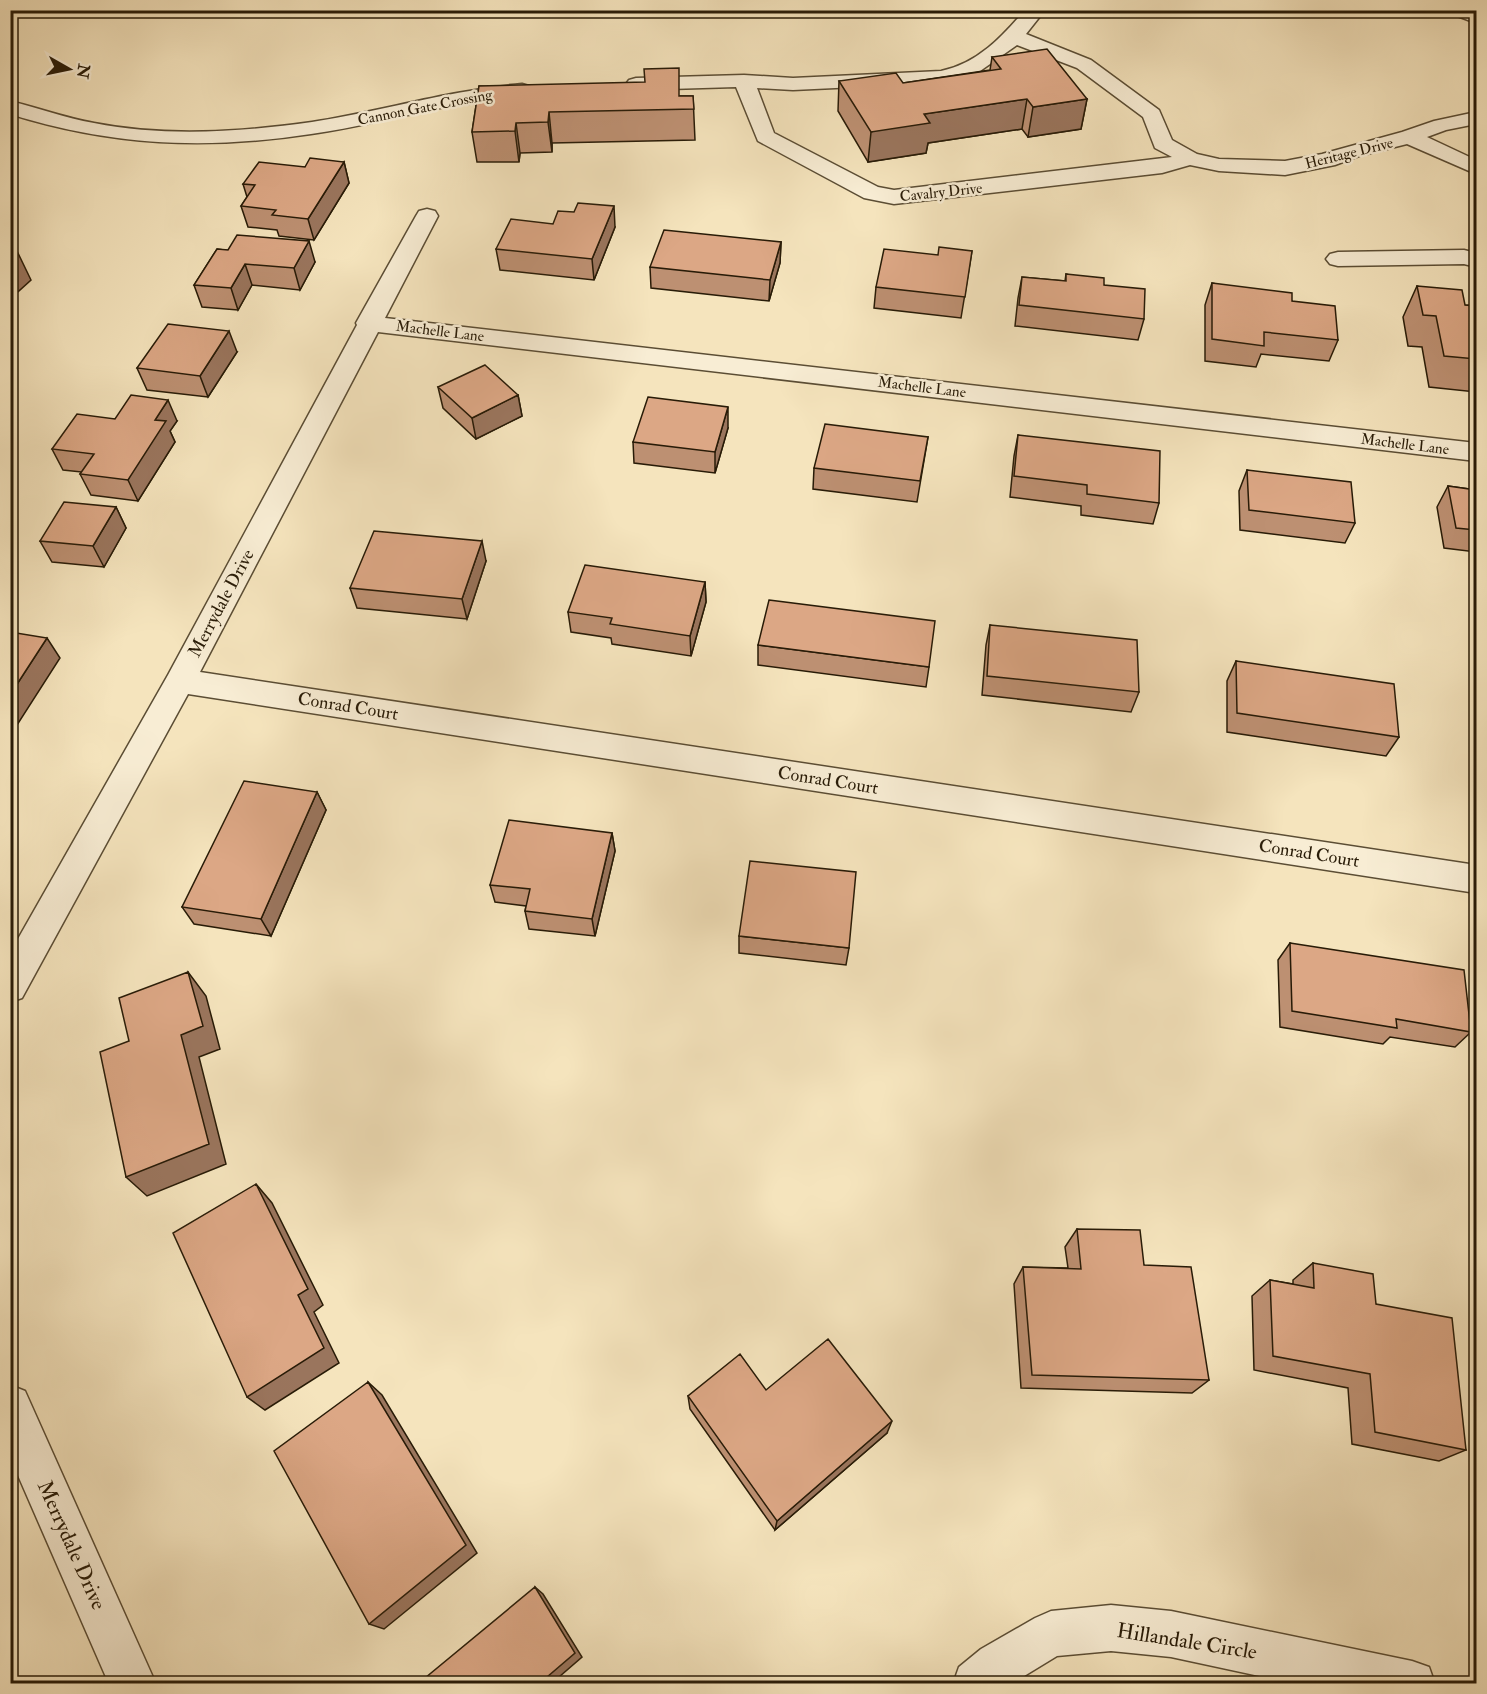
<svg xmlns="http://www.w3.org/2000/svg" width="1487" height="1694" viewBox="0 0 1487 1694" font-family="'IM FELL Double Pica',serif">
  <rect width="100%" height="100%" fill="#f5e4bd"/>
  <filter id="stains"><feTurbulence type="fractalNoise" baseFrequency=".00333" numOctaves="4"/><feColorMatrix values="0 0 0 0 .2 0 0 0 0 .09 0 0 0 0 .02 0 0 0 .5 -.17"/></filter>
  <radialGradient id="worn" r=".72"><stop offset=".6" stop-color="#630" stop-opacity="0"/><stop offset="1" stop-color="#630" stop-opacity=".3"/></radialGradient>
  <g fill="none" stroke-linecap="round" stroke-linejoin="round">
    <defs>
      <path id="minor" d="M1025 10H1045L1026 34 1091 60 1159 110 1172 140 1197 154 1219 159 1285 161 1322 154 1402 132 1434 121 1476 112V124L1446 130 1427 137 1476 160V174L1407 144 1359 156 1335 165 1285 175 1219 171 1190 165 1162 173 894 204 864 198 758 141 736 87 636 90 629 88 626 84 629 80 636 78 744 75 793 78 941 71C977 64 1002 37 1025 10ZM1017 45 1077 68 1143 117 1155 148 1172 157 894 190 878 187 774 133 757 88 793 90 941 83 973 76Z
        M1450 10H1476V23L1452 14Z
        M522 84 529 86 532 90 529 94C500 102 469 102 440 108 397 117 354 128 311 134 206 150 112 146 10 114V101C39 108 65 118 94 123 165 137 240 132 312 122 382 111 451 90 522 84Z
        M427 209 435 211 438 216 385 318 1476 443V461L378 332 200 672 1476 865V893L188 694 22 998 10 1002V953L168 675 357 325 356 323 416 216 419 211Z
        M1464 250 1476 253V267L1464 264 1338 266 1330 264 1326 259 1330 254 1338 252Z
        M10 1385 25 1391 156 1684H109L10 1457Z
        M1111 1605 1171 1611 1412 1661 1429 1667 1435 1684H1297L1171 1657 1111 1651 1057 1656 1011 1684H953L959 1667 981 1649 1035 1618 1051 1611Z"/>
    </defs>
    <use href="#minor" stroke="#5b4d34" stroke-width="3"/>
    <use href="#minor" fill="#f8edd4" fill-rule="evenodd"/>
  </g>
  <path fill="#bd9072" stroke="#281b07" stroke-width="1.5" d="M992 57 1087 99 1081 129 1028 137 1022 129 928 143 926 153 868 162 838 111 839 81 903 83 990 70Z
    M479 86 680 96H693L695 140 552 143V152L520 153 519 162H477L472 132Z
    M344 162 349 183 314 240 279 236 277 230 248 227 241 206 247 197 243 184 305 167Z
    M553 224 615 227 594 280 500 270 496 249Z
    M781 242 780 263 769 301 651 288 650 267Z
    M217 249 315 262 300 290 252 285 238 310 202 307 194 285Z
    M972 251 961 318 874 308 876 287 938 255Z
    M1066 274 1104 285 1144 319 1138 340 1015 326 1018 298 1022 277 1065 281Z
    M1212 283 1292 301 1338 340 1329 361 1261 354 1256 367 1205 361V305Z
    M1417 286 1465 305 1476 306V392L1429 387 1422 347 1408 346 1403 317Z
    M237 352 208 397 147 390 137 368Z
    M438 387 518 395 522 416 476 439 443 408Z
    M115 419 177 421 170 431 175 442 138 501 91 495 80 474 82 472 63 470 52 449Z
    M728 428 715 473 634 463 633 442Z
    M1018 435 1159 503 1153 524 1081 515V506L1010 497 1014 456Z
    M928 437 917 502 813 489 814 468Z
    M1247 470 1355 523 1345 543 1240 530 1239 491Z
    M1448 486 1476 490V552L1444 548 1437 507Z
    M116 507 126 528 104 567 52 562 40 541Z
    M486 561 467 619 357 608 350 588Z
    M705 582 706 602 691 656 612 644 611 638 571 632 568 612Z
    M990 625 1139 692 1131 712 982 695 986 645Z
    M758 645 929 667 926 687 758 665Z
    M1236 661 1399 737 1386 756 1227 732V681Z
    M317 792 326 810 271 936 194 924 182 907Z
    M612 833 615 851 595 936 529 929 525 911 526 906 495 902 490 885Z
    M739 936 849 948 846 965 739 953Z
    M1290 943 1471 1032 1455 1047 1390 1037 1383 1044 1280 1027 1278 960Z
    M1077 1229 1144 1265 1209 1380 1192 1393 1021 1388 1014 1284 1023 1267 1068 1268 1065 1247Z
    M1313 1263 1376 1304 1466 1450 1439 1461 1352 1444 1348 1388 1254 1370 1252 1296 1270 1280 1293 1284V1280Z
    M766 1390 887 1433 775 1530 690 1409 688 1396Z"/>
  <path fill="#9a755d" stroke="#281b07" stroke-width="1.5" d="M1027 99 1022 129 928 143 926 153 868 162 871 132 924 114Z
    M1087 99 1081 129 1028 137 1033 107Z
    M549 112 552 143V152L548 122Z
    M516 123 520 153 519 162 515 131Z
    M344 162 349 183 314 240 308 219Z
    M614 206 615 227 594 280 592 259Z
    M309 241 315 262 300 290 294 268Z
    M781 242 780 263 769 301 770 280Z
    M16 249 31 280 10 299V254Z
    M245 264 252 285 238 310 231 288Z
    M229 331 237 352 208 397 200 376Z
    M518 395 522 416 476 439 472 418Z
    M168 400 177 421 170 431 175 442 138 501 128 480 155 420Z
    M728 407V428L715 473V452Z
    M116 507 126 528 104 567 93 546Z
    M482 541 486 561 467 619 462 599Z
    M705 582 706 602 691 656 690 636Z
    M47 638 60 658 10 736V695Z
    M317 792 326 810 271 936 261 919Z
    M612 833 615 851 595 936 592 919Z
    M188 972 206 996 220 1049 199 1057 226 1164 147 1196 126 1177Z
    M256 1184 272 1203 323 1305 314 1312 339 1363 265 1410 247 1397 298 1295Z
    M368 1382 382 1395 477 1553 384 1629 369 1624Z
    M892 1421 887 1433 775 1530 777 1521Z
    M535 1587 543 1594 582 1657 552 1683H540Z"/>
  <path fill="#dca785" stroke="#281b07" stroke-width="1.5" d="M1047 49 1087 99 1033 107 1027 99 924 114 930 123 871 132 839 81 896 73 903 83 1001 69 992 57Z
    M679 68V96H693L694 109 549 112 548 122 516 123 515 131 472 132 479 86 645 82 644 69Z
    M310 158 344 162 308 219 272 215 276 210 241 206 255 185 243 184 259 162 305 167Z
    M578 203 614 206 592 259 496 249 511 219 553 224 558 211 574 212Z
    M664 230 781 242 770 280 650 267Z
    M237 235 309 241 294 268 245 264 231 288 194 285 217 249 228 250Z
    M939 247 972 251 965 297 876 287 884 249 938 255Z
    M10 248 16 249 10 254Z
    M1066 274 1104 278V285L1145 289 1144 319 1019 305 1022 277 1066 281Z
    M1212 283 1292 293V301L1335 306 1338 340 1264 332V346L1212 339Z
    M1417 286 1462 290 1465 305 1476 306V359L1444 356 1436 316 1423 315Z
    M168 324 229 331 200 376 137 368Z
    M485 365 518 395 472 418 438 387Z
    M131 395 168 400 155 420 166 421 128 480 80 474 94 454 52 449 77 414 115 419Z
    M648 397 728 407 715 452 633 442Z
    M825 424 928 437 920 481 814 468Z
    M1018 435 1160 451 1159 503 1087 494V485L1014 476Z
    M1247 470 1351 482 1355 523 1249 510Z
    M1448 486 1476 490V530L1456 528Z
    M64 502 116 507 93 546 40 541Z
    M374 531 482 541 462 599 350 588Z
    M585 565 705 582 690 636 610 624 612 618 568 612Z
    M769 600 935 621 929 667 758 645Z
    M990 625 1137 640 1139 692 987 676Z
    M10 632 47 638 10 695Z
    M1236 661 1394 684 1399 737 1237 713Z
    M244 781 317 792 261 919 182 907Z
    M509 820 612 833 592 919 525 911 530 889 490 885Z
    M750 861 856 872 849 948 739 936Z
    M1290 943 1464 970 1471 1032 1396 1019 1397 1028 1292 1011Z
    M188 972 203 1026 181 1035 209 1144 126 1177 100 1052 129 1041 119 998Z
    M256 1184 308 1289 298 1295 324 1348 247 1397 173 1233Z
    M1077 1229 1140 1230 1144 1265 1191 1267 1209 1380 1032 1375 1023 1267 1081 1269Z
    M1313 1263 1373 1274 1376 1304 1452 1318 1466 1450 1375 1432 1370 1374 1273 1356 1270 1280 1314 1288Z
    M828 1339 892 1421 777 1521 688 1396 740 1354 766 1390Z
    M368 1382 466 1545 369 1624 274 1451Z
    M535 1587 575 1653 540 1683H419Z"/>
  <g text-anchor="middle" stroke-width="5" stroke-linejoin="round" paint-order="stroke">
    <g font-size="15" fill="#281b07" stroke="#f8edd4">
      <text transform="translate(425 107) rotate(-11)" y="5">Cannon Gate Crossing</text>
      <text transform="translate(1349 153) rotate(-14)" y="5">Heritage Drive</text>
      <text transform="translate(941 192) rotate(-6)" y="5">Cavalry Drive</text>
      <text transform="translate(440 331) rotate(7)" y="5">Machelle Lane</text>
      <text transform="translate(922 387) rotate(7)" y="5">Machelle Lane</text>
      <text transform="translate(1405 444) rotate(7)" y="5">Machelle Lane</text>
    </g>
    <g font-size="18" fill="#281b07" stroke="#f8edd4">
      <text transform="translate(221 603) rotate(-62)" y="6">Merrydale Drive</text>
      <text transform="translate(348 706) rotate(9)" y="6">Conrad Court</text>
      <text transform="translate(828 780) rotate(9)" y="6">Conrad Court</text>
      <text transform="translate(1309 853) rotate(9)" y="6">Conrad Court</text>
    </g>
    <g font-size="21" fill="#281b07" stroke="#f8edd4">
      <text transform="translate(72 1545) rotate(66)" y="7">Merrydale Drive</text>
      <text transform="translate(1187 1641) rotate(9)" y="7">Hillandale Circle</text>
    </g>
  </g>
  <rect width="1487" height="1694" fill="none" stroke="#f5e4bd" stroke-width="36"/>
  <rect x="12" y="12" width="1463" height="1670" fill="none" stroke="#281b07" stroke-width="3"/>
  <rect x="18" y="18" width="1451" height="1658" fill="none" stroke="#281b07" stroke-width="1.5"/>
  <g transform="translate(69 69) rotate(99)" stroke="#f8edd4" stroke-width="4.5" paint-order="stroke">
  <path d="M0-4.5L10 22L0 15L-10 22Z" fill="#281b07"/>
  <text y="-9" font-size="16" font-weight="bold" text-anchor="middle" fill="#281b07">N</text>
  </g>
  <rect width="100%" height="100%" filter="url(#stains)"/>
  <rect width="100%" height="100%" fill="url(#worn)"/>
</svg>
